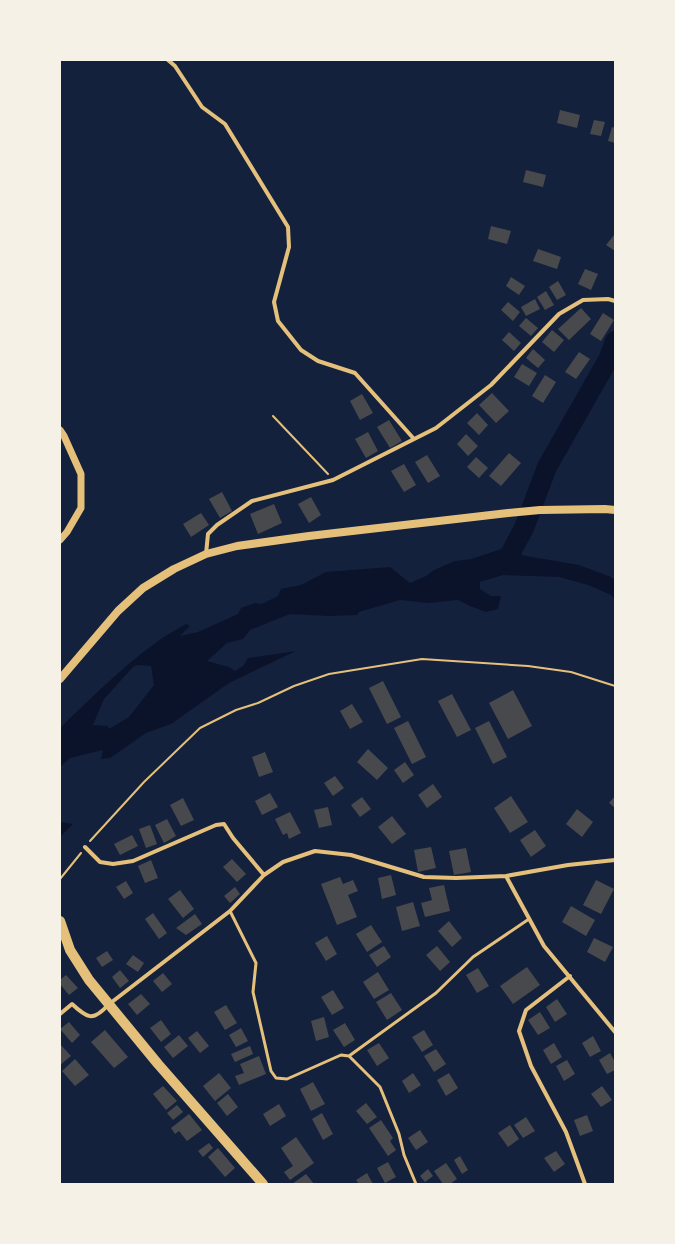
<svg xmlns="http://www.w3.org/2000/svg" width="675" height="1244" viewBox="0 0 675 1244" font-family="Lora,serif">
  <rect width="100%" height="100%" fill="#14213d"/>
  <path fill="#0b132b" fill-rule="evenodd" d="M508 547 515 554 579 565 611 577 615 580V600L611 595 588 585 559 577 503 575 480 582V589L491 596H501L498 609 486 612 470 606 458 600 428 603 400 600 359 612 357 615 329 616 290 614 250 630 243 639 227 643 207 661 229 667 235 671 243 666 248 658 296 651 229 683 171 724 146 733 110 758 101 759 103 750 70 758 60 767V728C90 699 120 669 154 644 164 636 176 630 188 623L187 625 190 626 180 636 198 632 238 614 241 608 255 603 262 604 278 596 281 589 301 585 326 572 390 567 410 583 426 576 434 570 455 561 471 559ZM137 665 151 666 154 685 129 717 109 729 108 726 93 725 104 699 133 667Z
    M60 822 73 824 60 837Z"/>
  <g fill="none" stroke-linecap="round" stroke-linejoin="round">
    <path stroke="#0b132b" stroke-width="20" d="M490 566 509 556 524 528 547 467 609 358 615 341"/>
  </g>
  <path fill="#48494c" d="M560 110 580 115 577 128 557 123Z
    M594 120 605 122 601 136 590 134Z
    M612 127 615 128V143L608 141Z
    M526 170 546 175 543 187 523 182Z
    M491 226 511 231 507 244 488 239Z
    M614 235 615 236V251L606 245Z
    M538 249 561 257 557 269 533 261Z
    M585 269 598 274 591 290 578 284Z
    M511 277 525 286 519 295 506 286Z
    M558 281 566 295 557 300 549 287Z
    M546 291 554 305 545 310 537 297Z
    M535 299 540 309 526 316 521 307Z
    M508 302 520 312 513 321 501 310Z
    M581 308 591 319 569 340 558 329Z
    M603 313 614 320 601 341 590 334Z
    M526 318 538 328 531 336 519 326Z
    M552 330 564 340 554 352 542 342Z
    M509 332 521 343 514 351 502 340Z
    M533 349 545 360 538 368 526 358Z
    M579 352 590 359 576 379 565 372Z
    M522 364 537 373 529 386 514 377Z
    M545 375 556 382 543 403 532 396Z
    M492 393 509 411 496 423 479 405Z
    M362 394 373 413 360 420 350 401Z
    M477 413 488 425 479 435 467 423Z
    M389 420 402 441 390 448 377 427Z
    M368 432 378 451 366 458 355 439Z
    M466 434 478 446 468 456 457 444Z
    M509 453 521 463 501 486 489 476Z
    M427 455 440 476 428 483 415 462Z
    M476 457 488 468 479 478 467 467Z
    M404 464 416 485 404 492 391 471Z
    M222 492 232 511 220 518 209 499Z
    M311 497 321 515 309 523 298 504Z
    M274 504 282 523 258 534 250 514Z
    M201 513 209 525 191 537 183 524Z
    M383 681 401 717 387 724 369 688Z
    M513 690 532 726 508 739 489 703Z
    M452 694 471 730 457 737 438 701Z
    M352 704 363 722 350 729 340 711Z
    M408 721 426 757 412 764 394 728Z
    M489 721 507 757 493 764 475 728Z
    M368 749 388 768 377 780 357 762Z
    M265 752 273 772 259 777 252 757Z
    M405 762 414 775 403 783 394 770Z
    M335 776 344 788 333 796 324 783Z
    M433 784 442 797 427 808 418 795Z
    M270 793 278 807 262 815 255 801Z
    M511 796 528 822 510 833 494 808Z
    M615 796V808L609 803Z
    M362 797 371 809 360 817 351 805Z
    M183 798 194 820 181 826 170 805Z
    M328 807 332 825 319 828 314 810Z
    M577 809 593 822 582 837 566 824Z
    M290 812 301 833 289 839 287 833 283 835 275 819Z
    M392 816 406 834 392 844 378 827Z
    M167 819 176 836 164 843 155 825Z
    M150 825 157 844 146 848 139 829Z
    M535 830 546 846 531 857 520 840Z
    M132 835 138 846 120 855 114 844Z
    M431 847 436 868 418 872 414 850Z
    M466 848 471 872 454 875 449 851Z
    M232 859 246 874 237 882 223 867Z
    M151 860 158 878 145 883 138 866Z
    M391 875 396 895 382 899 378 878Z
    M340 877 343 884 353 880 358 891 348 895 357 917 337 925 321 884Z
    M596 880 614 889 601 914 583 905Z
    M126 881 133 893 124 899 116 887Z
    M444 885 450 911 425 917 421 903 432 900 429 888Z
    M235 887 240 894 230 903 224 896Z
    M180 890 194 909 183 918 168 899Z
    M413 902 420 926 402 931 396 907Z
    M571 906 595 920 586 936 562 922Z
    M153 913 167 933 159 939 145 919Z
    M195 914 202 924 186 935 176 928Z
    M449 921 462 938 452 947 438 931Z
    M371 925 382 942 367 952 356 934Z
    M327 936 337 954 326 961 315 943Z
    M594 938 613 947 605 962 587 952Z
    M384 946 391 957 377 967 369 955Z
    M437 946 450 962 440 971 426 955Z
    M107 951 113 960 102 967 96 958Z
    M133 955 144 963 138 972 126 964Z
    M527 967 540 985 513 1004 500 986Z
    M478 968 489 986 477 993 466 975Z
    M120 970 129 981 120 988 112 977Z
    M378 972 389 990 374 999 363 982Z
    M163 973 172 984 162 992 153 981Z
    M66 975 78 988 69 995 60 984V980Z
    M333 990 344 1008 332 1015 321 997Z
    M391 993 402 1010 387 1020 376 1002Z
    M141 994 150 1004 137 1015 128 1004Z
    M557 999 567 1014 555 1022 546 1007Z
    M226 1005 237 1023 225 1030 214 1012Z
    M540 1012 550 1028 538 1035 528 1020Z
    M324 1017 329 1037 316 1041 311 1021Z
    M161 1020 171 1034 161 1042 150 1028Z
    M69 1022 80 1035 72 1043 60 1029Z
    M345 1023 355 1040 344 1047 333 1030Z
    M241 1028 248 1041 236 1047 229 1035Z
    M105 1030 128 1057 114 1068 91 1042Z
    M424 1030 433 1045 422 1052 412 1037Z
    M197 1031 209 1046 200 1053 188 1038Z
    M179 1035 188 1046 173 1058 164 1047Z
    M593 1036 601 1051 590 1057 582 1043Z
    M379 1043 389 1058 377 1066 367 1050Z
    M554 1043 562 1057 551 1064 543 1050Z
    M60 1044 71 1056 60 1065Z
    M250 1046 253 1054 235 1062 231 1054Z
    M436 1049 446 1064 434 1072 424 1056Z
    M610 1053 615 1062V1070L607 1074 599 1060Z
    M259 1056 266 1074 239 1085 235 1076 244 1073 240 1064Z
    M75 1059 89 1075 75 1086 62 1071Z
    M567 1060 575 1074 564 1081 556 1066Z
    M219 1073 231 1088 215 1101 203 1086Z
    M413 1073 421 1085 409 1093 402 1081Z
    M449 1073 458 1088 446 1096 437 1080Z
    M313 1082 325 1104 311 1111 300 1089Z
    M163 1086 177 1101 166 1110 153 1094Z
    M602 1086 612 1100 601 1107 591 1094Z
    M228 1094 238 1107 227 1116 217 1103Z
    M366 1103 377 1117 367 1124 356 1111Z
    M279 1104 286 1116 270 1126 263 1114Z
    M177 1105 183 1112 173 1120 167 1113Z
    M322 1113 333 1134 323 1140 312 1119Z
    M189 1114 202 1130 187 1141 179 1131 175 1134 171 1128Z
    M587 1115 593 1131 580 1136 574 1120Z
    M526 1117 535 1131 523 1138 514 1125Z
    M381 1120 393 1138 390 1141 396 1150 388 1156 369 1128Z
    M510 1125 519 1139 508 1147 498 1133Z
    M420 1130 428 1142 416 1150 408 1138Z
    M296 1137 314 1163 290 1180 284 1172 293 1166 281 1148Z
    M209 1143 213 1148 203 1157 198 1151Z
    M218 1148 235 1168 225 1177 208 1157Z
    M556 1151 565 1164 554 1172 544 1158Z
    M460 1156 468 1170 462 1174 454 1160Z
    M388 1162 396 1177 385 1183 377 1168Z
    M446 1163 457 1179 450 1184H443L434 1171Z
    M428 1169 433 1176 425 1182 420 1176Z
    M367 1173 373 1184H359L356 1180Z
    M306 1174 314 1184H292Z"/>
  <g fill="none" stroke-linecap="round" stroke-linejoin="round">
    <path stroke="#e5c07b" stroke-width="2" d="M273 416 328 474
      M90 841 144 782 200 728 236 710 258 703 294 686 329 674 422 659 528 666 571 672 615 686
      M60 879 81 853"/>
    <path stroke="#e5c07b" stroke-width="3" d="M230 911 256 963 253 992 271 1071 276 1078 287 1079 341 1055 349 1056 380 1087 399 1134 404 1155 416 1184
      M349 1056 436 993 473 957 529 919"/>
    <path stroke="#e5c07b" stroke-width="4" d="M168 60 175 66 202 107 225 124 288 227 289 247 274 302 278 321 301 350 318 361 355 373 414 439
      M206 554 208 534 217 525 252 501 333 480 436 428 491 385 559 314 583 300 608 299 615 301
      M85 847 100 862 113 864 133 861 216 825 224 824 233 838 264 875
      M506 876 544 946 615 1032
      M570 976 526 1010 519 1031 531 1066 566 1132 585 1184
      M60 1014 72 1004C87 1018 93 1022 108 1005L230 911 264 875 283 862 315 851 351 855 424 877 456 878 506 876 568 865 615 860"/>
    <path stroke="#e5c07b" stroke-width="7" d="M60 430 64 436 81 474V508L67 532 60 540"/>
    <path stroke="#e5c07b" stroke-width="8" d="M60 679 118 611 143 588 174 569 206 554 237 546 309 536 508 513 540 510 605 509 615 510"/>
    <path stroke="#e5c07b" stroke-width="10" d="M60 921 70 950 89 980 158 1064 263 1184"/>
  </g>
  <rect width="675" height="1244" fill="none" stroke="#f6f1e7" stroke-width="122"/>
</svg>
